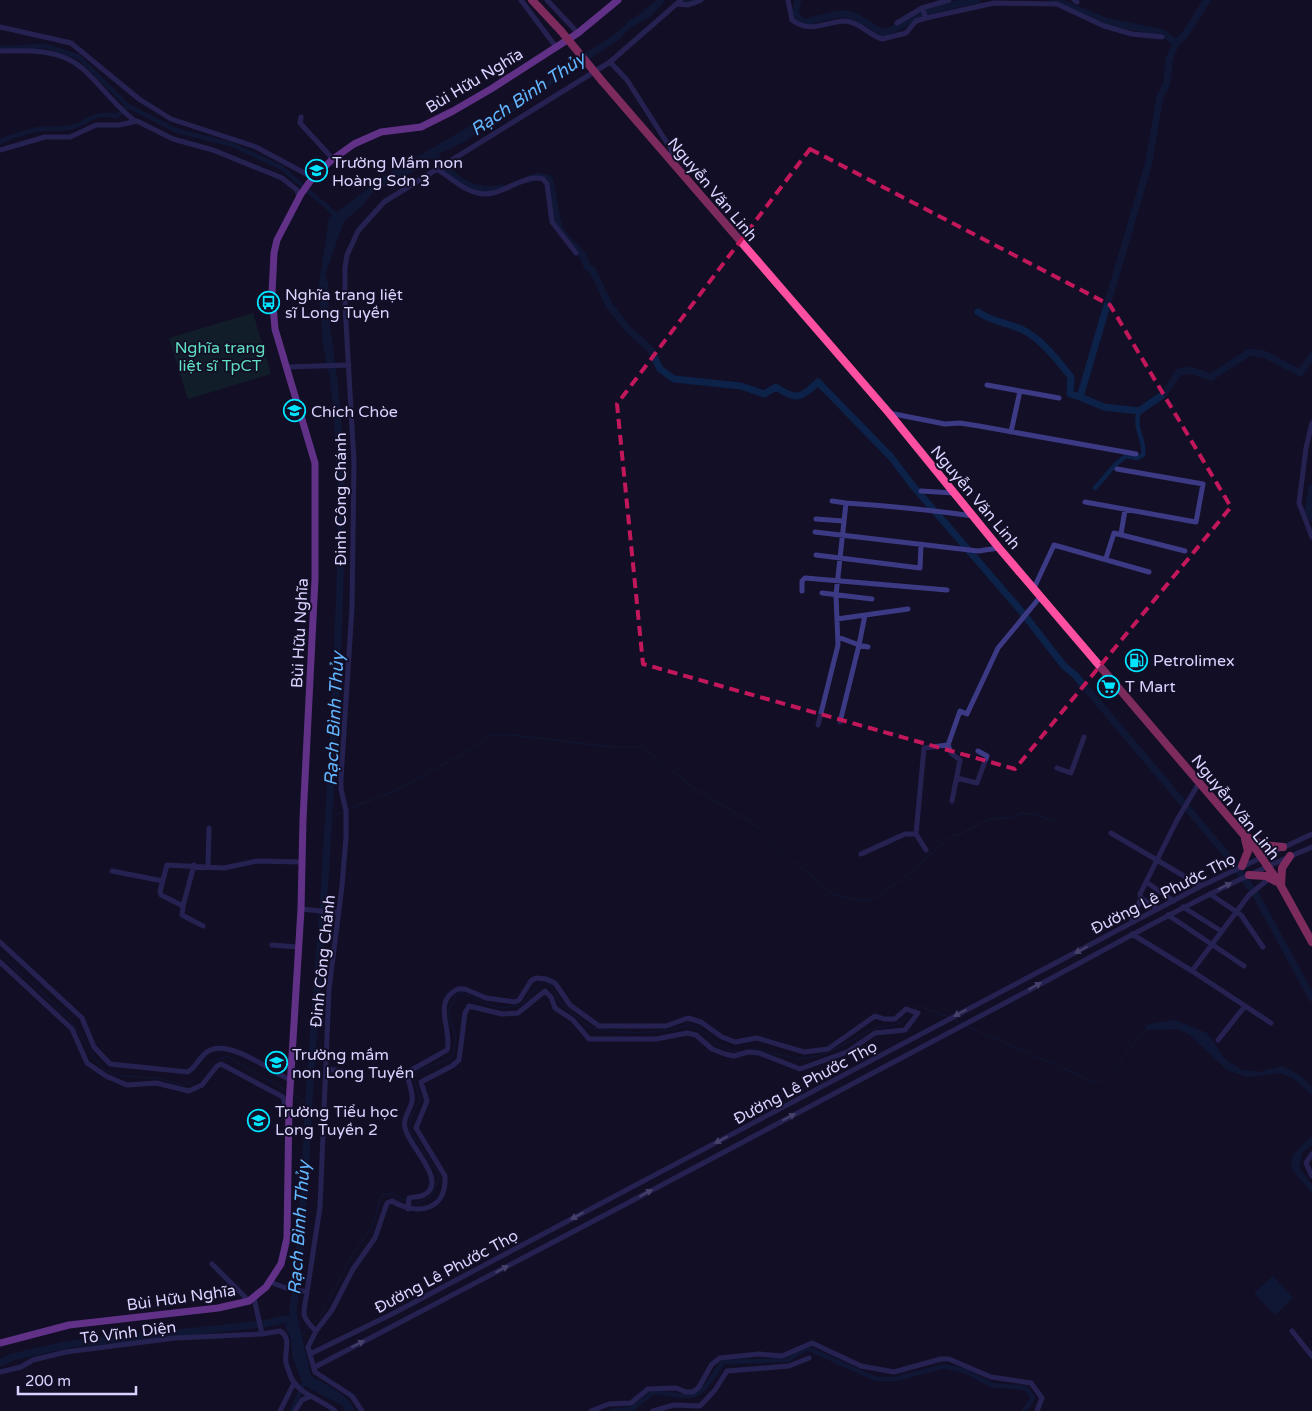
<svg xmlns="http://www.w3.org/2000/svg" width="1312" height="1411" viewBox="0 0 1312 1411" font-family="'Varela Round',sans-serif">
  <rect width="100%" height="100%" fill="#130f26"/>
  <path fill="#12302f" d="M253 313 271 374 188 399 169 338Z"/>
  <path fill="#0c2248" d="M657 0H661L640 17 621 38 530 99 492 128 480 130 466 141 436 155 412 172 374 191 362 206 344 221 325 275 328 282 329 318 337 379 328 371 323 345 319 284 329 218 386 175 546 82 585 53 612 36Z
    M1175 1020 1207 1033 1226 1060 1242 1070 1259 1072 1282 1066 1300 1075 1312 1087V1095L1293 1078 1280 1073 1248 1077 1227 1070 1190 1035 1178 1029 1146 1030 1145 1025Z
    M1312 1136V1145L1302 1153 1299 1168 1312 1184V1193C1286 1162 1282 1164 1312 1136Z
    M1273 1276 1293 1298 1275 1315 1254 1293Z
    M294 1302 311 1376C325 1384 350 1395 355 1411H344L343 1406 303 1385 292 1355 291 1338 285 1326Z"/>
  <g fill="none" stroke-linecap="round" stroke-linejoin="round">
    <path stroke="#0c2248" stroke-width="1" d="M348 809 395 791 468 751 490 735H512L612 747H642L695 789 757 826 776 846 834 895 862 901 874 898 904 878 950 837 967 831 989 819 1007 818 1023 813 1034 814 1056 822
      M330 818 345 811
      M0 954 68 1017 103 1070 122 1076 158 1078 183 1085 195 1080 215 1060 227 1056 287 1091
      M914 1010 918 1006 949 1017
      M953 1019 962 1024
      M966 1026 1097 1083 1115 1067 1146 1030
      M750 1049 756 1048C798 1061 807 1064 847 1043 855 1040 862 1033 870 1030 890 1022 894 1032 911 1013
      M293 1095 307 1103
      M411 1204C431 1200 435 1195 439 1175L410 1131V1119L420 1100 414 1078 418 1071 452 1058 456 1037 448 1012 456 995 462 993 498 1008 519 1006 542 983H548C556 991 556 997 561 1003 569 1012 580 1017 588 1027 613 1033 644 1034 669 1030 678 1029 687 1023 696 1027 712 1035 719 1051 739 1052
      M313 1323 320 1317 352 1255 373 1225 381 1196 392 1193 406 1201
      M302 1335 310 1326"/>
    <path stroke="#0c2248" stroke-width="4.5" d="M0 48 46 46 79 57 128 106 175 130 233 145 282 168 335 214
      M0 142C9 137 31 130 41 129 51 128 63 130 73 127 95 120 89 112 117 116L125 109
      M1095 488 1116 464 1126 456 1137 458 1143 455C1146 439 1133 431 1139 411
      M292 1411 303 1385
      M611 1411 631 1409 654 1392C701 1399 696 1401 723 1362L787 1360 807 1348 876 1379H896L944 1366 965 1371 992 1385 1026 1388 1033 1398 1024 1411"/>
    <path stroke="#0c2248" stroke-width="7" d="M681 0 694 3 698 0
      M798 0 795 13 803 23C847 12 843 7 882 33 898 30 906 20 920 14 938 7 958 4 977 0
      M1054 0 1108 22 1163 33 1176 43 1184 36 1207 0
      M630 24 648 14 661 0
      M1176 43 1169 60 1167 83 1160 97 1148 166 1080 397 1104 407 1139 411 1164 394 1179 372 1191 370 1211 377 1250 352 1264 354 1300 373 1312 356
      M434 155C451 177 473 196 502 188
      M529 179 539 176 549 179C555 195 553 214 560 229 568 244 585 251 587 267L592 269 609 305 627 328 651 350 660 369 674 379 741 386 764 394 776 387C796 401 802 398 818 382L891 457 913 486 1022 612 1064 666 1075 675 1231 860 1256 895 1312 998
      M978 312C992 322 1005 322 1021 329 1041 338 1057 360 1071 377L1070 394 1080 397
      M1312 488 1308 511 1312 518
      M293 1311C306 1214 306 1115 315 1017 324 905 331 793 336 680 341 577 346 469 332 367
      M0 1363 12 1357 71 1344 264 1324 286 1319 292 1321"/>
    <path stroke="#3d3a85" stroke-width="5" d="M521 0 556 47
      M547 0 578 33
      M788 0 792 20C811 34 824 22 844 21 858 21 869 35 882 39L906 33 916 21 926 18 922 8
      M1074 0 1077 2
      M677 4 688 5 701 0
      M926 18 994 3 1057 4 1104 26 1132 34 1162 37
      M897 23 922 8 949 0
      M0 27 71 43 139 99 171 119 256 147 310 176H314
      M0 51C28 50 60 49 82 68 101 85 115 106 135 121
      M610 62 627 80 671 149 673 163
      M301 117 300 123 333 159
      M0 150 45 137H70L96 125H119L137 121 173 139 213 150 282 178 297 190 299 198
      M437 169C450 177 463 190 478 193 500 199 522 173 543 179L547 184 552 222 576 253
      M287 367 349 365
      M987 385 1020 391
      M889 413 945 424 960 423 979 426 1136 454
      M1312 423 1306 448 1299 503 1312 537
      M1011 432 1020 391 1059 398
      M921 491 954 493
      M832 501 846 503
      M1085 502 1196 522 1203 484 1117 469
      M816 519 843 521
      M815 532 978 551 999 548
      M1121 534 1125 510
      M816 555 920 568 921 544
      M1106 558 1114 533 1185 551
      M1034 588 1054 545 1149 572
      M802 591V581L805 578 947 590
      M822 593 872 599
      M865 615 859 645 868 647
      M837 619 908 609
      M838 637 859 645 840 722
      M818 725 838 645 836 595 846 503C889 506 931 510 973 516
      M948 745 951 753 960 760 952 801
      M1057 768 1071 773 1084 737
      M957 778 977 783 987 756 978 751
      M1111 833 1201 886
      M916 834 926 850
      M861 854 905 834H916L924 748 948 745 960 711 967 714 998 648 1041 596
      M208 866 209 828
      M112 871 163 881
      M1210 894 1241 915 1263 947
      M1141 898 1140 894 1146 882
      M1174 901 1146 882 1177 820 1199 783
      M183 906 194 865
      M1183 907 1221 931
      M301 909 339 913
      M1168 915 1244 966
      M1131 923 1141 898 1158 909
      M203 926 182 915 183 906 161 895 160 891 167 865 224 868 257 861 301 862
      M1132 934 1192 971 1249 895 1271 877
      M0 942 82 1018 94 1047 110 1064 188 1072C196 1067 199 1058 207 1052 227 1037 271 1071 290 1080
      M272 945 298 947
      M0 962 72 1029 87 1063 106 1076 127 1085 156 1083 189 1091 202 1085 217 1066 221 1064 283 1097 288 1115
      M1192 971 1271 1023
      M1218 1040 1245 1006
      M326 1069 342 1071
      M1312 1154 1306 1163 1312 1176
      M212 1264 249 1301
      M270 1282 286 1288 307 1292 320 1207 329 989 342 886 346 837V811L341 789V778L352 608 354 462 345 305V268L347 255 358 231 384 202 610 62 681 0
      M307 1292C304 1314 299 1314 316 1331L308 1347 315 1372 352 1396 362 1411
      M254 1298 262 1334 280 1331C292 1338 284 1352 286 1363 287 1367 289 1371 290 1375 298 1395 320 1398 335 1411
      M316 1331 332 1310 353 1269 375 1238 387 1203 392 1201C417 1216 447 1211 445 1176L416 1128 427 1101 421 1082 452 1066 459 1060 465 1013 469 1006 502 1014 518 1013 545 991 551 997 555 1008 573 1020 589 1039H656L687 1033 696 1035 712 1049 725 1054 734 1056 748 1052 759 1053 800 1069 847 1052 875 1033 905 1030 918 1013 906 1009 895 1019H884L875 1016 828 1049 804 1052 757 1038 735 1042 722 1037 701 1022 688 1018 666 1026H599L570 1005 555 983 546 979 536 978 531 981 519 1000 515 1002 486 998 465 989H458C431 1001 453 1031 447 1050L408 1072C407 1082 414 1092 412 1102 409 1112 403 1118 405 1128 408 1146 449 1181 424 1195 419 1198 414 1196 409 1198L408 1209
      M1292 1331 1312 1356
      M310 1354 394 1313 1201 886 1312 834
      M315 1367C541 1250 765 1130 990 1011 1097 955 1200 894 1312 847
      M0 1372 21 1367 33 1360 66 1352 175 1338 262 1334
      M280 1411 294 1383
      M295 1411 302 1400 309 1397
      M591 1411 609 1404 631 1403 648 1389 676 1388 686 1392H693L699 1387 712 1364 720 1358 759 1354 782 1356 812 1343 861 1366 894 1372 941 1359H949L991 1377 1031 1383 1042 1398 1037 1411
      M653 1411 674 1405 700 1406 715 1390 727 1371 789 1366 809 1358"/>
    <path stroke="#c25bff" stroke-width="7" d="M0 1343 69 1325 218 1308 249 1301 266 1287 281 1264 287 1238 289 1105 301 909 303 819 315 579V463L275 329 272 293 274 253 277 240 301 194 314 176 333 159 354 144 381 132 421 127 453 111 491 89 578 33 618 0"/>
    <path stroke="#ff4fa3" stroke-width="8" d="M532 0 561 31
      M602 81 889 413 999 548 1255 848 1281 886 1312 942
      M1245 836 1263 845 1283 847
      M1242 866 1248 851 1245 839
      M1249 875 1266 876 1275 881
      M1281 886 1282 868 1290 856"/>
    <path stroke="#ff4fa3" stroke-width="8" d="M561 31 602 81"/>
  </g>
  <defs><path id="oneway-solid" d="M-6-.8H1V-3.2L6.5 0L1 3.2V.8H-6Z" transform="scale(1.25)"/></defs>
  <g fill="#837fbc">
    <use href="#oneway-solid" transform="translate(1225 886) rotate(-26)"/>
    <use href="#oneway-solid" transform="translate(1081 950) rotate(152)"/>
    <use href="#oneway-solid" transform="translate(1035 986) rotate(-29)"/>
    <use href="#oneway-solid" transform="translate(960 1013) rotate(152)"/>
    <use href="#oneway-solid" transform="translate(789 1117) rotate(-28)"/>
    <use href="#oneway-solid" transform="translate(721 1140) rotate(152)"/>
    <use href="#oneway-solid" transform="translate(646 1193) rotate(-28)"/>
    <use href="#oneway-solid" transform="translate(577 1216) rotate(152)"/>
    <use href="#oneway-solid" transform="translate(502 1269) rotate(-28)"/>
    <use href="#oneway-solid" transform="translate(358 1344) rotate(-27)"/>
  </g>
  <path d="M0 0H1312V1411H0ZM810 149 1110 305 1231 507 1015 769 643 664 617 404Z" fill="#130f26" fill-opacity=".55" fill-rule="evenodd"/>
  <path fill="none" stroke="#c2185b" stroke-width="4" stroke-dasharray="10 6" stroke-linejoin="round" d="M810 149 1110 305 1231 507 1015 769 643 664 617 404Z"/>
  <defs>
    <symbol id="school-ring" viewBox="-11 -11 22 22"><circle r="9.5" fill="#130f26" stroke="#00e5ff" stroke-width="1.5"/><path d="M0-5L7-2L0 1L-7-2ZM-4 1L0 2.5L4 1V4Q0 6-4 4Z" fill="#00e5ff"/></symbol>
    <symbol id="bus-ring" viewBox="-11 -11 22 22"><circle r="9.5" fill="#130f26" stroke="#00e5ff" stroke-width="1.5"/><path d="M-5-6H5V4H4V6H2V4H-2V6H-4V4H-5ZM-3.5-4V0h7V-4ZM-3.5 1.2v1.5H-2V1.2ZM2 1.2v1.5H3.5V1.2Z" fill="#00e5ff"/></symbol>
    <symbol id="fuel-ring" viewBox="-11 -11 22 22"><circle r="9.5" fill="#130f26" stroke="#00e5ff" stroke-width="1.5"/><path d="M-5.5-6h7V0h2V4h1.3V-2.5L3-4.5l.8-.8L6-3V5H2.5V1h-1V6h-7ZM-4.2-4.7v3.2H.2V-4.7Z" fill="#00e5ff"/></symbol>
    <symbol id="supermarket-ring" viewBox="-11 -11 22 22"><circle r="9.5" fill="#130f26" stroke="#00e5ff" stroke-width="1.5"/><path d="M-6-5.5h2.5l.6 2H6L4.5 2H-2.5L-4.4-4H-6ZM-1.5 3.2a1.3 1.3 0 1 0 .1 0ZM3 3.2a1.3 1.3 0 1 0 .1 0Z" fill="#00e5ff"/></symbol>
  </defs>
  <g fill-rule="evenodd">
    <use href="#school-ring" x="304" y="158" width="25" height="25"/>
    <use href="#bus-ring" x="256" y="290" width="25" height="25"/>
    <use href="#school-ring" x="282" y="398" width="25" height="25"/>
    <use href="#fuel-ring" x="1124" y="648" width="25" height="25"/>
    <use href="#supermarket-ring" x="1096" y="674" width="25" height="25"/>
    <use href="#school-ring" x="264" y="1050" width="25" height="25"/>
    <use href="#school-ring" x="246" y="1108" width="25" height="25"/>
  </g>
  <g text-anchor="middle" stroke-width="4" stroke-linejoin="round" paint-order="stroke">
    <g font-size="16" fill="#d9d4ff" stroke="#130f26">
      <text transform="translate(474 80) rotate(-31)" y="6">Bùi Hữu Nghĩa</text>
      <text transform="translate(713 189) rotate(50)" y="6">Nguyễn Văn Linh</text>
      <text transform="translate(976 497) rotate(50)" y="6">Nguyễn Văn Linh</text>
      <text transform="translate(340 499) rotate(-90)" y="6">Đinh Công Chánh</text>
      <text transform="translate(299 633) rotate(-87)" y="6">Bùi Hữu Nghĩa</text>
      <text transform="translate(1236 807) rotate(51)" y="6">Nguyễn Văn Linh</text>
      <text transform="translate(1163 893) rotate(-27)" y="6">Đường Lê Phước Thọ</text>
      <text transform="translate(322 961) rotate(-84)" y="6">Đinh Công Chánh</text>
      <text transform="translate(805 1082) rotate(-28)" y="6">Đường Lê Phước Thọ</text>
      <text transform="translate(446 1271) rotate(-28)" y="6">Đường Lê Phước Thọ</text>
      <text transform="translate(181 1297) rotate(-8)" y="6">Bùi Hữu Nghĩa</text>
      <text transform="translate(128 1332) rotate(-7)" y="6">Tô Vĩnh Diện</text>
    </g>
    <g font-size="16" fill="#d9d4ff" stroke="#130f26" text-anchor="start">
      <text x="332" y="168">Trường Mầm non<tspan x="332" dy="18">Hoàng Sơn 3</tspan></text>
      <text x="285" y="300">Nghĩa trang liệt<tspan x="285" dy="18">sĩ Long Tuyền</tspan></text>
      <text x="311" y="417">Chích Chòe</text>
      <text x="1153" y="666">Petrolimex</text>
      <text x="1125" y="692">T Mart</text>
      <text x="292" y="1060">Trường mầm<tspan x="292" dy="18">non Long Tuyền</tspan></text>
      <text x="275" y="1117">Trường Tiểu học<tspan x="275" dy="18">Long Tuyền 2</tspan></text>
    </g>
    <g font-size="16" fill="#5fe0c0" stroke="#130f26">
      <text x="220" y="353">Nghĩa trang<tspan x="220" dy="18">liệt sĩ TpCT</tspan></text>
    </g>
    <g font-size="18" font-style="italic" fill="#62b6ff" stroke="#130f26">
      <text transform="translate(528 94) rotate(-34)" y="6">Rạch Bình Thủy</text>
      <text transform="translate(334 719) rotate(-87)" y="6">Rạch Bình Thủy</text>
      <text transform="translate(299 1228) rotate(-86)" y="6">Rạch Bình Thủy</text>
    </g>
  </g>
  <path d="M18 1386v8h118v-8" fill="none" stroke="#d9d4ff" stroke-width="2.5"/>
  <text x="25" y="1386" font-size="15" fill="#d9d4ff" stroke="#130f26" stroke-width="4" paint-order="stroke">200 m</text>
</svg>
